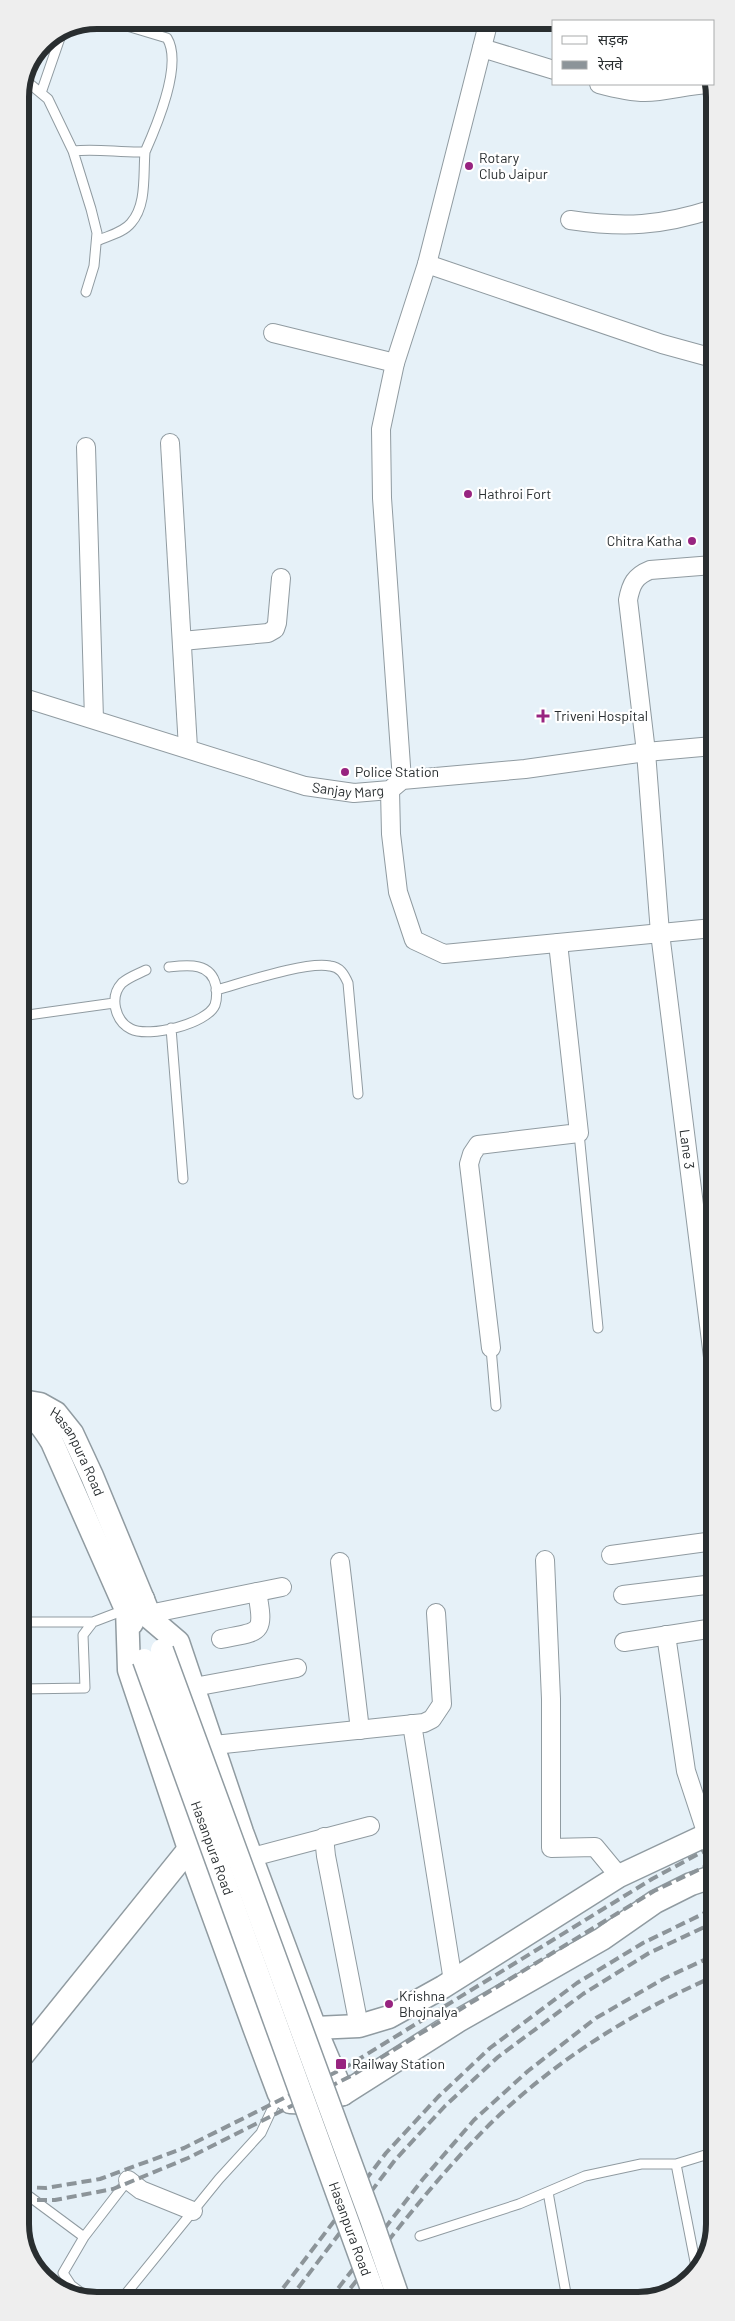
<svg xmlns="http://www.w3.org/2000/svg" width="735" height="2321" viewBox="0 0 735 2321" font-family="Barlow,'Noto Sans Devanagari',sans-serif">
  <rect width="100%" height="100%" fill="#e6f1f8"/>
  <g fill="none" stroke-linecap="round" stroke-linejoin="round">
    <defs>
      <path id="service" d="M24 83 30 84 48 99 73 151 91 209 97 233 94 266 86 292
        M41 93 61 35
        M73 151C97 148 120 153 145 152 157 125 183 64 167 38L107 20
        M97 241C107 236 123 233 131 223 147 205 143 175 145 152
        M146 970C138 974 129 977 122 983 109 997 115 1021 131 1029 149 1038 207 1024 215 1005 217 999 217 993 216 986 211 962 188 965 169 967
        M216 990C242 983 306 961 330 966 340 967 344 974 348 983L358 1094
        M21 1016 114 1003
        M171 1028 183 1179
        M579 1133 598 1328
        M491 1348 496 1406
        M22 1622H93L127 1609
        M22 1689 85 1688 83 1635 93 1622
        M676 2164 697 2272
        M22 2191 84 2237
        M548 2192 567 2299
        M420 2236 519 2204 585 2176 641 2164H676L715 2152
        M92 2301 71 2285 63 2273 84 2237 128 2180
        M120 2301 219 2179 261 2133 279 2094"/>
      <g id="minor">
        <path d="M482 48 554 70"/>
        <path d="M599 84C614 88 630 92 645 92 666 92 687 85 708 84"/>
        <path d="M570 220C624 228 661 226 713 209"/>
        <path d="M427 264 662 344 713 358"/>
        <path d="M273 333 395 363"/>
        <path d="M170 443 188 748"/>
        <path d="M86 447 94 719"/>
        <path id="s1" d="M713 565 650 570C635 576 631 584 628 600L646 752 660 933 714 1365"/>
        <path d="M182 641 268 633 275 629 277 623 281 578"/>
        <path id="s2" d="M21 697 305 786 354 793 390 790 402 780 525 769 646 752 713 746"/>
        <path d="M402 780 382 498 381 429 395 363 427 264 489 20"/>
        <path d="M390 790 391 834 398 892 414 940 444 954 713 928"/>
        <path d="M491 1348 469 1164 472 1154 478 1145 579 1133 558 943"/>
        <path d="M611 1555 714 1541"/>
        <path d="M545 1560 551 1699V1848L595 1847 619 1876"/>
        <path d="M340 1562 360 1730"/>
        <path d="M623 1595 714 1584"/>
        <path d="M149 1614 282 1587"/>
        <path d="M666 1635 686 1771 715 1859"/>
        <path d="M221 1639C261 1631 265 1635 257 1592"/>
        <path d="M624 1642 714 1628"/>
        <path d="M194 1687 297 1668"/>
        <path d="M412 1724 453 1981"/>
        <path d="M214 1745 424 1723 432 1719 442 1704 436 1613"/>
        <path d="M324 1837 326 1856 359 2026"/>
        <path d="M252 1857 370 1826"/>
        <path d="M128 2180 141 2190 193 2211"/>
      </g>
      <g id="tertiary">
        <path id="s3" d="M22 1401 40 1404 56 1413 72 1433 92 1476 149 1614"/>
        <path d="M22 1415C38 1417 44 1430 52 1442L132 1623"/>
        <path d="M143 1599 127 1608 129 1670 189 1849 255 2030 279 2094 290 2102 312 2103 343 2094 458 2021 602 1939 655 1902 691 1884 715 1876"/>
        <path d="M151 1619 178 1642 242 1832 315 2028 343 2094"/>
        <path d="M315 2028 359 2026 389 2017 443 1987 619 1876 715 1831"/>
        <path d="M22 2056 189 1849 201 1845"/>
      </g>
    </defs>
    <use href="#service" stroke="#909ba1" stroke-width="11"/>
    <use href="#minor" stroke="#909ba1" stroke-width="20"/>
    <use href="#tertiary" stroke="#909ba1" stroke-width="25"/>
    <use href="#service" stroke="#fff" stroke-width="9"/>
    <use href="#minor" stroke="#fff" stroke-width="18"/>
    <use href="#tertiary" stroke="#fff" stroke-width="22"/>
    <path stroke="#8c9499" stroke-width="4" stroke-dasharray="10 5" stroke-linecap="butt" d="M22 2187 46 2188 100 2179 184 2148 346 2067 652 1879 715 1845
      M22 2200H55L113 2189 188 2158 351 2076 654 1891 715 1862
      M274 2300 386 2153 438 2097 490 2048 577 1983 643 1943 715 1908
      M289 2300 395 2160 445 2106 498 2057 583 1994 649 1953 715 1922
      M329 2300 423 2179 474 2120 528 2071 596 2018 665 1978 715 1955
      M341 2300C387 2243 431 2184 483 2131 548 2065 630 2013 715 1976"/>
    <defs>
      <g id="tertiary-bridge">
        <path d="M162 1650 371 2219 399 2300"/>
        <path id="s4" d="M144 1660 376 2300"/>
      </g>
    </defs>
    <use href="#tertiary-bridge" stroke="#909ba1" stroke-width="25" stroke-linecap="butt"/>
    <use href="#tertiary-bridge" stroke="#fff" stroke-width="22"/>
  </g>
  <g fill="#982480" stroke="#fff" stroke-width="2">
    <circle cx="469" cy="166" r="5"/>
    <circle cx="468" cy="494" r="5"/>
    <circle cx="692" cy="541" r="5"/>
    <path d="M540.5 708.5h5v5h5v5h-5v5h-5v-5h-5v-5h5z"/>
    <circle cx="345" cy="772" r="5"/>
    <circle cx="389" cy="2004" r="5"/>
    <rect x="335" y="2058" width="12" height="12" rx="2.5"/>
  </g>
  <g text-anchor="middle" stroke-width="4.5" stroke-linejoin="round" paint-order="stroke">
    <g font-size="14" fill="#292e30" stroke="#fff" text-anchor="start">
      <text x="479" y="163">Rotary<tspan x="479" dy="16">Club Jaipur</tspan></text>
      <text x="478" y="499">Hathroi Fort</text>
      <text x="682" y="546" text-anchor="end">Chitra Katha</text>
      <text x="554" y="721">Triveni Hospital</text>
      <text x="355" y="777">Police Station</text>
      <text x="399" y="2001">Krishna<tspan x="399" dy="16">Bhojnalya</tspan></text>
      <text x="352" y="2069">Railway Station</text>
    </g>
    <g font-size="14" fill="#292e30" stroke="#fff">
      <text dy="5" stroke="none"><textPath href="#s2" startOffset="341">Sanjay Marg</textPath></text>
      <text dy="5" stroke="none"><textPath href="#s1" startOffset="655">Lane 3</textPath></text>
      <text dy="5" stroke="none"><textPath href="#s3" startOffset="81">Hasanpura Road</textPath></text>
      <text dy="5" stroke="none"><textPath href="#s4" startOffset="200">Hasanpura Road</textPath></text>
      <text dy="5" stroke="none"><textPath href="#s4" startOffset="605">Hasanpura Road</textPath></text>
    </g>
  </g>
  <path d="M0 0H735V2321H0ZM97 29H638A68 68 0 0 1 706 97V2224A68 68 0 0 1 638 2292H97A68 68 0 0 1 29 2224V97A68 68 0 0 1 97 29Z" fill="#eee" fill-rule="evenodd"/>
  <path fill="none" stroke="#292e30" stroke-width="6" d="M97 29H638A68 68 0 0 1 706 97V2224A68 68 0 0 1 638 2292H97A68 68 0 0 1 29 2224V97A68 68 0 0 1 97 29Z"/>
  <rect x="552" y="20" width="162" height="65" fill="#ffffff" stroke="#a9abac"/>
  <rect x="562" y="36" width="25" height="8" fill="#ffffff" stroke="#a9abac"/>
  <text x="598" y="45" font-size="15" fill="#292e30">सड़क</text>
  <rect x="562" y="61" width="25" height="8" fill="#8c9499" stroke="#a9abac"/>
  <text x="598" y="70" font-size="15" fill="#292e30">रेलवे</text>
</svg>
